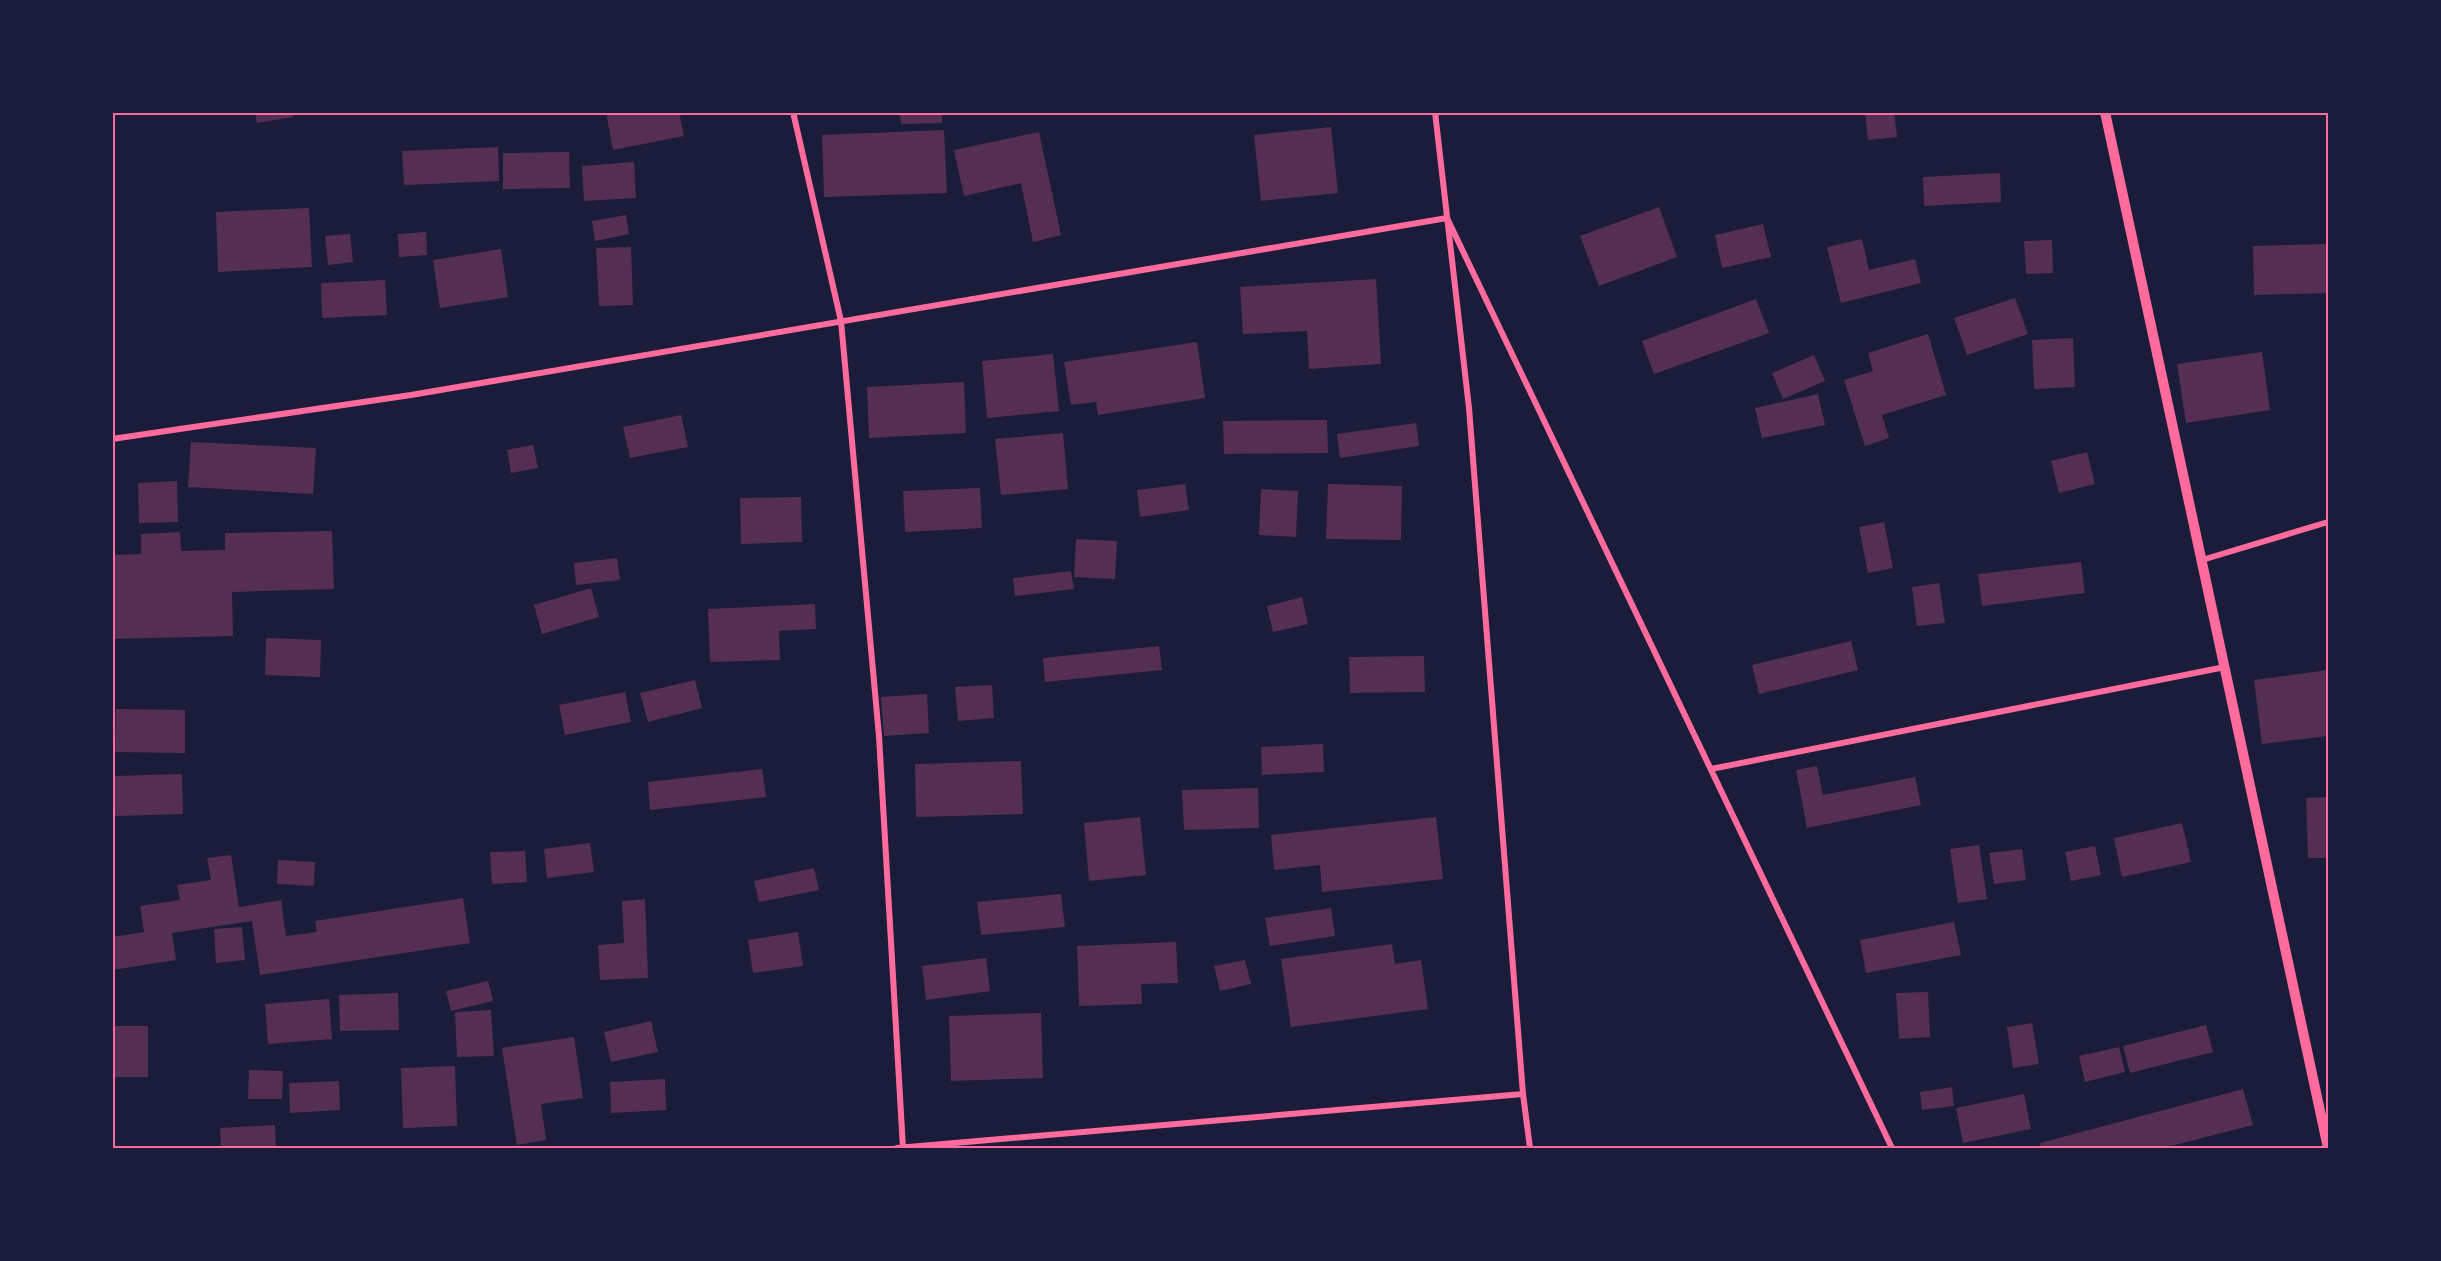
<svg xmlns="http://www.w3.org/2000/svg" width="2441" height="1261" viewBox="0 0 2441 1261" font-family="'Space Grotesk',sans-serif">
  <rect width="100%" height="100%" fill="#1b1b3a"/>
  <path fill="#542f53" d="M255 112H292L293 117 257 123Z
    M606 112H679L684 136 613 150Z
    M900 112H942V123L901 124Z
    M1865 112H1894L1897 137 1868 140Z
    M1331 127 1338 193 1261 201 1254 135Z
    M944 130 947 193 824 197 822 135Z
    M1039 132 1061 235 1033 242 1021 183 964 196 954 150Z
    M498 147 499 181 404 185 402 151Z
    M569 152 570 188 503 189V153Z
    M634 162 636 198 584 201 582 166Z
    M2000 173 2001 202 1924 206 1923 177Z
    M1659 207 1677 257 1599 286 1580 236Z
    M309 208 312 267 218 272 216 212Z
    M626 215 629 234 595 241 592 221Z
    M1763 224 1771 257 1722 268 1715 235Z
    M426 232 427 255 399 257 398 234Z
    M350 234 353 262 328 265 325 236Z
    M1862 239 1869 270 1915 259 1921 283 1841 303 1827 247Z
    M2052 240 2053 273 2026 274 2024 241Z
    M2328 244V293L2254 295 2253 246Z
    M631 247 633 305 599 306 596 248Z
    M501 249 508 297 440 308 433 260Z
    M1376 279 1381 364 1309 369 1307 331 1243 334 1240 287Z
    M385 280 387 315 322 318 321 283Z
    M2015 298 2028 334 1967 355 1954 318Z
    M1756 299 1769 333 1654 374 1642 341Z
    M1928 334 1946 395 1882 415 1889 438 1865 446 1844 380 1873 371 1868 353Z
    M2073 338 2075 387 2034 389 2032 340Z
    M1197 342 1205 398 1098 415 1096 402 1071 405 1064 362Z
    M2262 352 2270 410 2186 423 2177 364Z
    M1053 354 1059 411 987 418 982 361Z
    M1814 355 1825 381 1783 399 1772 373Z
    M964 382 966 433 869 438 867 387Z
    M1818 394 1825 425 1762 438 1755 408Z
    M681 415 688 447 630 458 623 427Z
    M1327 420 1328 453 1224 454 1223 421Z
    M1416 423 1419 446 1340 458 1337 434Z
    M1063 433 1068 489 1001 495 995 439Z
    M191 442 316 448 313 494 188 487Z
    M533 445 538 468 511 473 507 450Z
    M2087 452 2095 484 2059 493 2051 461Z
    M177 481 178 522 139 523 138 483Z
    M1185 484 1189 510 1140 517 1137 490Z
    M1328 484 1402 486 1401 540 1326 539Z
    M980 488 982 528 905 532 903 491Z
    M1261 489 1298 491 1296 537 1259 535Z
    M801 497 802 542 741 544 740 498Z
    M1884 522 1893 568 1868 573 1859 527Z
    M332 531 334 589 232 592 233 636 112 639V555L141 554V534L180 532 181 551 225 550V533Z
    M1076 539 1117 541 1115 579 1074 577Z
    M617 558 620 580 576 585 574 563Z
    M2081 562 2085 593 1982 606 1978 574Z
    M1071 571 1074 589 1015 596 1013 578Z
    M1939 583 1945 623 1917 626 1912 587Z
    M591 588 599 617 542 634 534 605Z
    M1302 597 1308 624 1273 632 1267 606Z
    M815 604 816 629 779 631 780 660 710 662 708 609Z
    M266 638 321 640 320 677 265 675Z
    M1851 641 1858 670 1759 694 1752 665Z
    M1159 646 1162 670 1045 682 1043 658Z
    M1424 656 1425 692 1350 693 1349 657Z
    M2328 670V736L2262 744 2254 680Z
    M695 680 702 708 648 722 640 693Z
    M992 685 994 718 958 721 955 687Z
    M625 692 631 722 565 735 559 705Z
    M927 694 929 733 884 736 881 697Z
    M116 709 185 710V753L115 752Z
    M1323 744 1324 772 1262 775 1261 747Z
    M1021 761 1023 814 916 817 915 764Z
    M1817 766 1823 795 1915 777 1921 805 1807 828 1796 770Z
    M762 769 766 797 650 810 648 782Z
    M182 774 183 814 115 816V776Z
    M1258 788 1259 828 1184 830 1182 790Z
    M2328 797V858H2308L2306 798Z
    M1140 817 1146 875 1089 881 1084 823Z
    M1436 817 1443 879 1322 892 1320 865 1274 870 1271 835Z
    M2182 823 2191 862 2122 877 2114 838Z
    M590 843 594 872 547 878 544 849Z
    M1979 845 1987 899 1958 903 1950 849Z
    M2095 846 2101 875 2071 881 2065 852Z
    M2022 849 2026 880 1994 884 1989 853Z
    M525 851 527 882 492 884 490 852Z
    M231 855 239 907 281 900 286 936 317 932 315 921 463 898 470 943 260 975 252 921 172 933 176 960 112 970V937L144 932 140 906 180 900 177 885 211 880 207 858Z
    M278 860 315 862 314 886 277 884Z
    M814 868 819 890 759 902 754 881Z
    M1061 894 1065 927 981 935 977 902Z
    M645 899 648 978 600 980 598 945 624 943 622 901Z
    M1331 908 1335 936 1270 946 1265 918Z
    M1954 922 1961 955 1866 973 1860 940Z
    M242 927 245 960 216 963 214 929Z
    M798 932 803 966 753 973 748 940Z
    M1176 942 1178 983 1141 984 1142 1004 1079 1006 1077 946Z
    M1392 944 1395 964 1421 960 1428 1009 1291 1027 1281 959Z
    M986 958 990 991 926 1000 922 966Z
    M1245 960 1251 984 1220 991 1214 966Z
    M488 981 493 1001 451 1011 446 991Z
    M1928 992 1930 1037 1899 1039 1896 993Z
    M398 993 399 1030 340 1031 339 995Z
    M329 999 332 1039 268 1044 265 1004Z
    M491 1010 494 1056 457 1057 455 1012Z
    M1041 1013 1043 1078 951 1081 949 1016Z
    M651 1021 658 1052 611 1062 604 1032Z
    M2032 1023 2039 1064 2013 1068 2007 1027Z
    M2206 1025 2213 1052 2130 1073 2123 1046Z
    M112 1026H148V1077H112Z
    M574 1037 583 1098 541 1104 546 1140 517 1145 502 1048Z
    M2119 1047 2125 1072 2085 1082 2079 1056Z
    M455 1066 457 1126 403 1128 401 1068Z
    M249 1070 283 1071 282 1099H248Z
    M665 1079 666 1110 611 1113 610 1082Z
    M339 1081 340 1110 290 1113 289 1083Z
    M1952 1087 1954 1106 1922 1110 1920 1092Z
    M2243 1089 2253 1125 2163 1148H2041L2040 1143Z
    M2024 1094 2031 1129 1963 1143 1956 1108Z
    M275 1125 276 1148H221L220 1128Z"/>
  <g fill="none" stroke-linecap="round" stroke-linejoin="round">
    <path stroke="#ff6b9d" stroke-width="6" d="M793 112 841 321 879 736 903 1148
      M1435 112 1469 408 1523 1094 1530 1148
      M112 439 411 395 1447 218 1892 1148
      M2202 560 2328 522
      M1711 769 2225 667
      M897 1148 1523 1094"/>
    <path stroke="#ff6b9d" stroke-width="10" d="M2105 112 2328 1148"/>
  </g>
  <rect width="2441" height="1261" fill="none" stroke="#1b1b3a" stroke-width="228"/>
  <rect x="114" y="114" width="2213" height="1033" fill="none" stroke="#ff6b9d" stroke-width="2"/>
</svg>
